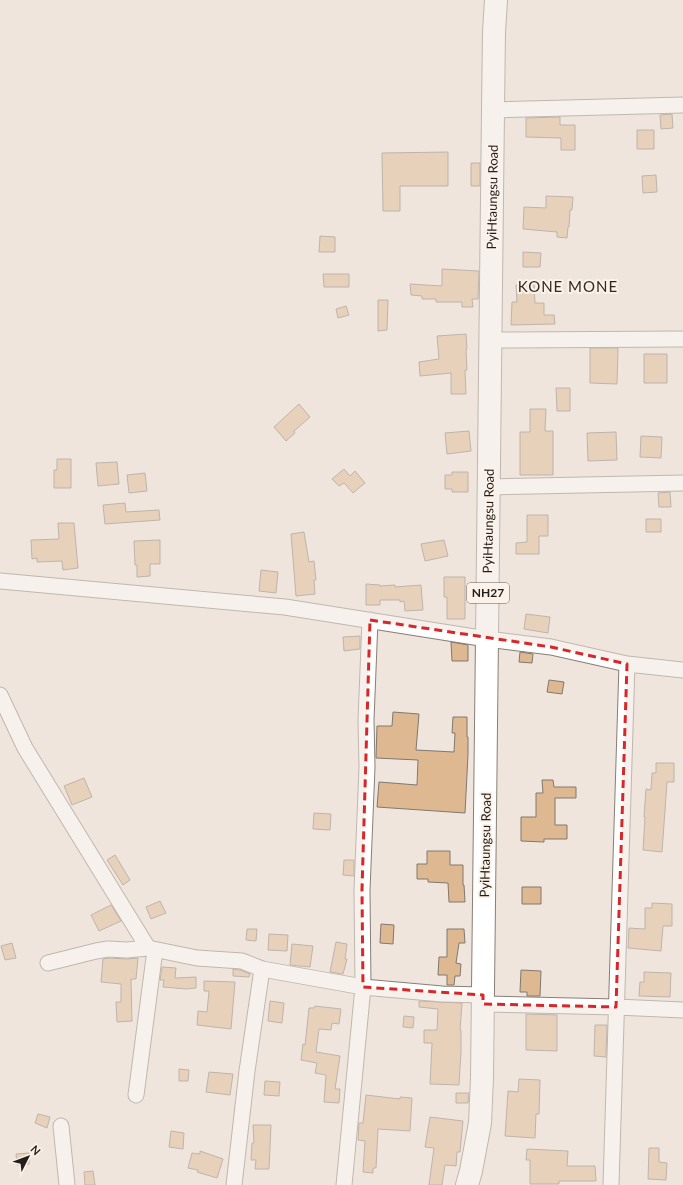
<svg xmlns="http://www.w3.org/2000/svg" width="683" height="1185" viewBox="0 0 683 1185" font-family="Lato,sans-serif">
  <rect width="100%" height="100%" fill="#efe5dc"/>
  <path fill="#ddb891" stroke="#80786f" d="M672 114 673 128 661 129 660 115Z
    M560 117V125H575V150H561V138L526 137V118Z
    M637 130H654V149H637Z
    M448 152V186H400V211H383L382 153Z
    M471 163H480V186H471Z
    M656 175 657 192 643 193 642 176Z
    M546 196 573 197 572 210H570L569 227H568L567 238 557 237V232L523 229 524 207 546 208Z
    M320 236 335 237V252H319Z
    M523 252 541 253 540 267H523Z
    M442 269 479 271 478 299H472L473 307H462V302H436V299H422V296L411 295 410 284 442 286Z
    M323 274H349V287H324Z
    M534 284 535 303H544V315H554L555 324 511 325 512 302H517L516 285Z
    M378 300H388L387 330 378 331Z
    M346 306 349 315 338 318 336 309Z
    M466 334 467 349H466L467 370H465L466 394H451V373L420 376 419 362 439 359 437 336Z
    M590 348H618L617 384 590 383Z
    M644 354H667V383H644Z
    M556 388H570V411H557Z
    M299 404 310 417 294 431 295 433 286 441 274 427Z
    M530 409H546L545 431H553V475H520V432H530Z
    M469 431 471 451 447 454 445 433Z
    M616 432 617 460 588 461 587 433Z
    M641 436 662 437 661 458 640 457Z
    M57 459H71V488H54V470H57Z
    M117 462 119 484 98 486 96 463Z
    M344 469 350 476 355 471 365 483 353 493 344 483 339 486 332 479Z
    M452 472H468V492H452V489H445V475H452Z
    M145 473 147 491 129 493 127 475Z
    M670 492 671 507H659L658 493Z
    M125 503 126 512 159 510 160 520 105 524 103 505Z
    M527 515H548V536H539V554H516V543L527 542Z
    M646 519H661V532H646Z
    M58 523H74L78 568 63 570 62 561 37 562V558L32 559 31 540 59 539Z
    M304 532 309 562 314 561 316 580H314L315 594 296 596 291 534Z
    M160 540V564H150V576L137 577V565H135L134 541Z
    M444 540 448 556 425 561 421 544Z
    M261 570 278 572 276 593 259 591Z
    M444 577H465V619H447V597H444Z
    M366 584 380 585V586L395 585V587L421 585 423 610 405 611 404 601 400 602V600H380V605H366Z
    M526 614 550 617 548 633 524 629Z
    M360 636V649L344 651 343 637Z
    M451 642 468 645V661H452Z
    M520 652 533 654 532 663 519 662Z
    M549 680 564 682 562 694 547 692Z
    M393 712 419 714 416 750 454 752 455 733H452L453 717H467V737H468V755L465 813 377 807 379 782 417 785 418 760 376 758 377 726H392Z
    M656 763H674V782H667L662 852 643 850 645 817H644L646 789 651 790 652 773H656Z
    M84 778 92 797 72 805 64 786Z
    M542 780H553L554 787H576V798H555V825H567V839H544V842L521 841V817H536V793H543Z
    M314 813 331 814 330 830 313 829Z
    M427 851H450V865H463V885H464L465 902H449L448 883 428 882V879H417V864H427Z
    M115 855 130 880 123 885 107 860Z
    M344 860H354V876L343 875Z
    M522 887H541V904H522Z
    M160 901 166 913 151 919 146 907Z
    M652 903 672 904V926H663L661 951 628 948 629 928 645 929V908H652Z
    M111 905 121 921 99 931 91 915Z
    M381 924 394 925 393 944 380 943Z
    M247 929H257L256 941 246 940Z
    M447 929H464L465 943H459L456 963 461 964 460 976H455L454 985H447V975H438L439 957H447Z
    M269 934 288 935 287 951 268 950Z
    M336 942 347 944 345 959H347L343 974 330 972Z
    M12 943 16 958 5 960 1 946Z
    M292 944 313 946 310 967 290 965Z
    M109 958 127 959 138 958 136 979H131L132 1021 117 1022 116 1002H121V984L101 982 103 959Z
    M162 967 176 968 175 978 196 977V988L186 989 163 987 164 980H160Z
    M233 969 240 970 250 974 249 977 233 976Z
    M521 970 541 971 540 996H527V992H520Z
    M644 972 671 973 670 997 639 996 640 982H644Z
    M204 981 235 982 231 1029 197 1025 198 1011 207 1012 209 991H204Z
    M270 1001 284 1003 282 1023 268 1021Z
    M419 1001 462 1003 460 1030H461V1052L459 1085 430 1084 432 1043H424V1030H437L438 1009 419 1007Z
    M315 1006 341 1009 339 1024 332 1023 331 1030 319 1029 316 1052 340 1056 335 1089H340L339 1103 324 1102 326 1075 315 1073 317 1063 301 1060 303 1044 305 1045 309 1008H314Z
    M526 1014 557 1015V1051L526 1050Z
    M404 1016 414 1017 413 1028 403 1027Z
    M595 1025H607L606 1057 594 1056Z
    M179 1069 189 1070 188 1081H179Z
    M209 1072 233 1074 230 1095 206 1092Z
    M519 1079 540 1080 539 1114H536L535 1138 505 1136 508 1091 518 1092Z
    M265 1081 280 1082 279 1096 264 1095Z
    M456 1093H469L468 1103H456Z
    M366 1095 400 1099V1097L412 1098 410 1131 378 1129 376 1168H373V1173L363 1172 365 1141 358 1140 359 1123H363Z
    M38 1114 50 1117 47 1128 35 1123Z
    M430 1117 463 1121 460 1152H457L456 1166 445 1165 442 1185H429L434 1148 425 1147Z
    M253 1125H271L269 1169H255L256 1160H251L252 1143H254Z
    M171 1131 184 1133 183 1149 169 1147Z
    M649 1148H659V1162L667 1163 666 1180 648 1179Z
    M527 1149 568 1151 567 1166H595L596 1181H559V1184H530V1160H526Z
    M200 1151 223 1159 217 1178 197 1172 198 1170 188 1168 192 1153 200 1154Z
    M29 1153V1164L17 1165 16 1154Z
    M93 1171 95 1185H85L84 1172Z"/>
  <g fill="none" stroke-linecap="round" stroke-linejoin="round">
    <defs>
      <path id="minor" d="M493 110 683 105
        M491 340 683 339
        M489 487 683 483
        M0 581 285 607 487 639 551 647 627 664 683 670
        M0 695 25 748 148 948
        M48 963 96 951 108 949 127 950 148 948 197 958 242 961 262 969 363 987 442 994 483 995
        M483 1004 616 1007 683 1010
        M136 1095 155 950
        M61 1126 67 1185
        M234 1185 247 1071 262 969
        M344 1185 363 987 362 890 367 767 366 720 370 620
        M611 1185 627 664"/>
      <path id="trunk" d="M467 1185 471 1171 480 1123 482 1078 493 110 494 32 496 0"/>
    </defs>
    <use href="#minor" stroke="#877f76" stroke-width="17"/>
    <use href="#trunk" stroke="#877f76" stroke-width="24"/>
    <use href="#minor" stroke="#fff" stroke-width="15"/>
    <use href="#trunk" stroke="#fff" stroke-width="22"/>
  </g>
  <path d="M0 0H683V1185H0ZM370 620 551 647 627 664 616 1007 483 1004V995L363 987 362 890Z" fill="#efe5dc" fill-opacity=".55" fill-rule="evenodd"/>
  <path fill="none" stroke="#d62828" stroke-width="3" stroke-dasharray="8 5" stroke-linejoin="round" d="M370 620 551 647 627 664 616 1007 483 1004V995L363 987 362 890Z"/>
  <g text-anchor="middle" stroke-width="4" stroke-linejoin="round" paint-order="stroke">
    <rect fill="#fcf2e9" stroke="#635e59" stroke-width="1" x="467" y="583" width="42" height="20" rx="3"/>
    <g font-size="12" font-weight="bold" fill="#221e1b">
      <text x="488" y="597">NH27</text>
    </g>
    <g font-size="13" fill="#221e1b" stroke="#fcf2e9">
      <text transform="translate(492 197) rotate(-89)" y="5">PyiHtaungsu Road</text>
      <text transform="translate(488 521) rotate(-89)" y="5">PyiHtaungsu Road</text>
      <text transform="translate(485 845) rotate(-89)" y="5">PyiHtaungsu Road</text>
    </g>
    <g font-size="15" letter-spacing="1" fill="#302922" stroke="#fcf2e9">
      <text x="568" y="292">KONE MONE</text>
    </g>
  </g>
  <g transform="translate(28 1157) rotate(48)" stroke="#fcf2e9" stroke-width="3" paint-order="stroke">
  <path d="M0-3L7 15L0 10L-7 15Z" fill="#221e1b"/>
  <text y="-6" font-size="11" font-weight="bold" text-anchor="middle" fill="#221e1b">N</text>
  </g>
</svg>
